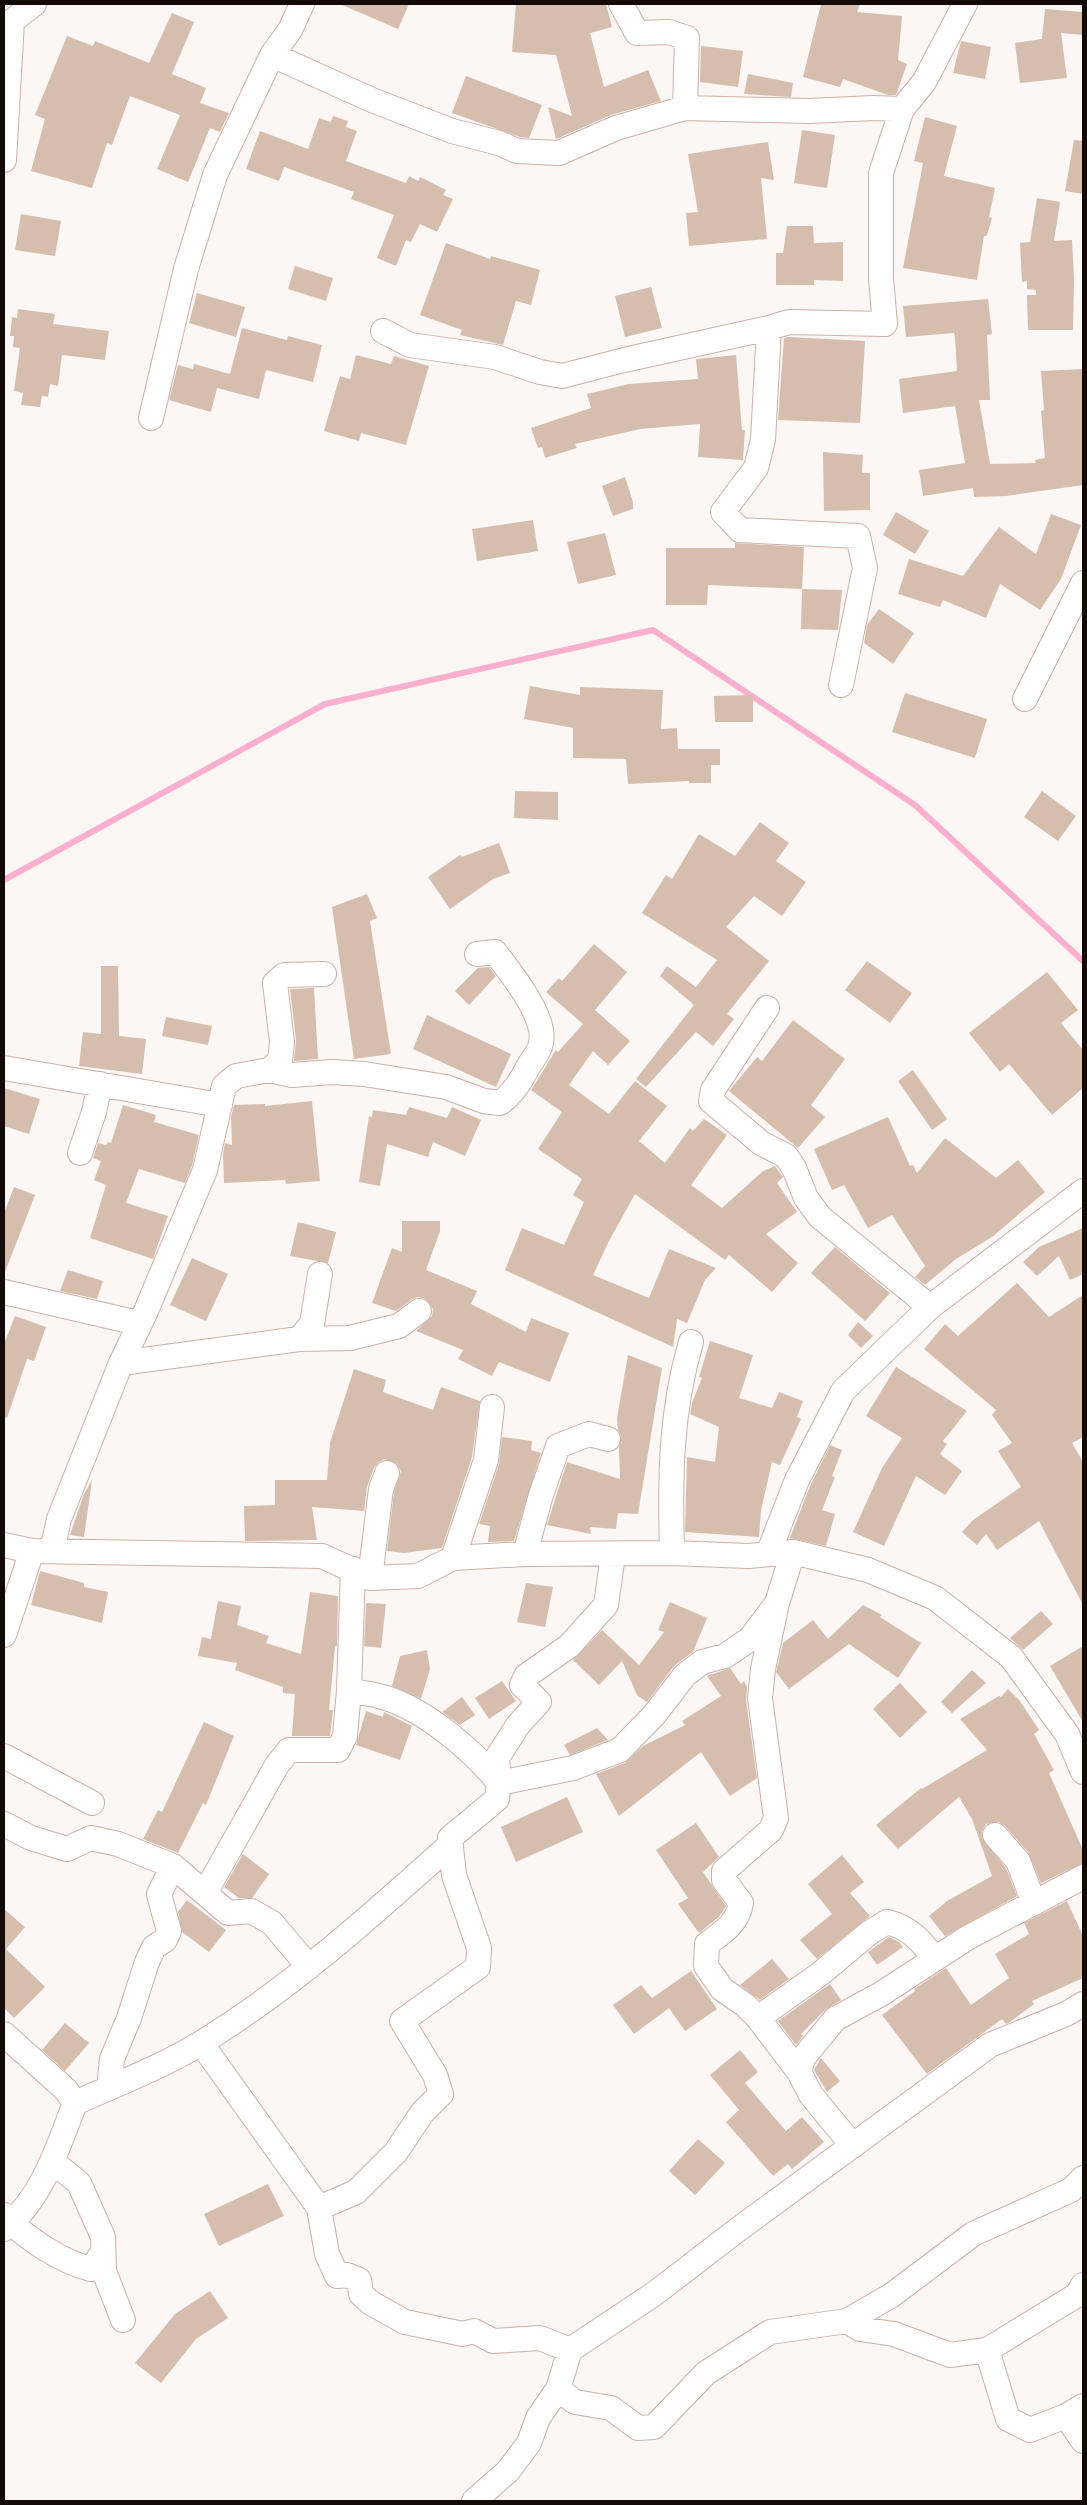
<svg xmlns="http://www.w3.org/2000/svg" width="1087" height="2505" viewBox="0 0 1087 2505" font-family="Arial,sans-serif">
  <rect width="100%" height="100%" fill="#fcf6f4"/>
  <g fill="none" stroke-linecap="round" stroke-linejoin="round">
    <path stroke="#fbafce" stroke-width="6" d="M4 880 325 704 653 630 915 805 1083 961"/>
  </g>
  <path fill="#d6beae" d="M340 4H409L398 29Z
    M516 4H606L612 27 590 33 604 87 648 70 661 101 611 115 556 139 548 107 572 116 556 55 512 52Z
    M821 4H860L857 12 902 16 898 60 907 64 896 95H888L843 79 840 87 803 77Z
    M1045 9 1083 12V35L1061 33 1067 78 1020 83 1015 43 1042 39Z
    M172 13 194 22 172 74 206 88 200 103 229 113 220 132 210 128 188 182 157 169 180 115 130 96 112 145 107 143 92 188 31 171 45 119 35 115 67 36 93 46 95 41 149 63Z
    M961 41 991 47 985 79 953 73Z
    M701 46 743 51 738 87 700 82Z
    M748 74 793 83 791 97 744 94Z
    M466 76 542 105 529 138 520 137 452 113Z
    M333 116 348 121 346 127 357 131 346 161 406 183 409 176 418 181 420 177 446 190 443 195 453 199 437 232 420 224 411 242 406 240 396 266 377 258 394 215 351 199 354 192 284 167 279 181 246 169 260 131 308 149 319 118 331 122Z
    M925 117 957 126 944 176 995 188 989 217 992 218 987 236H984L977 280 903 268 923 163 914 161Z
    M802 130 835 135 827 188 794 183Z
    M1074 140 1083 141V194L1065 191Z
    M768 142 774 180 761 178 767 239 689 246 686 213 698 212 688 154Z
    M1037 198 1060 202 1054 241 1072 240 1074 279 1073 330H1028L1027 295H1036V290L1027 289V281L1022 282 1020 243 1030 242Z
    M21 214 61 221 55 256 15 250Z
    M787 226H813L814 243 843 242V281L814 280V285H776V253H783Z
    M446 243 490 259 491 256 540 270 531 305 516 301 503 345 460 335 462 330 420 315Z
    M295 266 333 278 326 301 288 289Z
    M651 287 662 328 625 337 615 296Z
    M197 293 245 307 236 337 189 323Z
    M988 299 992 334 987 335 990 400H979L990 464 1036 463 1035 460 1045 458 1041 411 1044 410 1041 371 1083 369V485L1006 496 974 497 973 488 923 496 919 470 965 463 955 406 903 413 899 379 957 371 955 337 954 333 906 337 903 306Z
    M18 309 55 314 53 324 109 331 105 360 62 355 58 386 50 384 48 397 42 396 40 407 21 405 23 393 14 391 20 348 13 347 14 336H10L12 317 17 318Z
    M242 328 287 340 288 336 322 345 313 382 266 370 259 399 217 388 211 412 169 400 178 365 193 369 194 364 230 374Z
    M788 337 865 341 860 423 778 420 784 338Z
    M356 355 391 364 394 356 429 366 406 445 361 433 359 441 324 431 340 376 350 379Z
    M736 355 742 430H745L743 460 698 457 700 424 640 429 575 444 577 448 545 458 542 447 538 448 531 428 591 408 587 394 629 384 698 379 696 359Z
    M823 452 863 455 862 473H870V510L824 511Z
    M625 477 633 502V509L613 516 602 486Z
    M896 512 929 531 915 554 883 535Z
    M1051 514 1081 525 1061 579 1040 610 1000 584 986 618 943 600 940 607 898 594 909 559 963 576 999 527 1036 554Z
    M533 520 538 551 477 561 472 529Z
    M605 533 616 575 578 584 567 542Z
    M735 543 804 547 802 589 708 585 707 605H666V548H735Z
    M802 589 842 590 838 630 801 629Z
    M879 609 914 633 893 664 864 643 867 625Z
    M530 686 580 695V687L663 690 661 729 677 728 678 749H720V765H711V783H689V781L628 784 626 759 573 758V728L524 719Z
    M905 693 987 719 975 758 892 732Z
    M753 695V722H715L714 696Z
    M515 791 558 792V820L514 818Z
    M1042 791 1076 816 1058 841 1024 817Z
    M760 822 789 843 776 861 806 882 782 916 754 896 726 927 769 961 727 1014 734 1019 713 1046 696 1032 646 1087 636 1079 694 1005 660 976 667 966 696 987 717 960 642 913 666 875 672 879 699 834 735 856Z
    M499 843 510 873 493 879 450 909 428 877 460 855 462 857Z
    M367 894 377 918 370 921 391 1054 354 1059 332 907Z
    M594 944 627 972 595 1010 630 1041 608 1065 593 1051 569 1085 609 1114 635 1081 667 1106 639 1141 665 1163 690 1128 693 1131 704 1119 727 1135 691 1185 722 1208 763 1171 775 1166 783 1177 777 1183 797 1212 766 1234 798 1263 772 1292 729 1255 725 1260 635 1194 609 1241 593 1275 649 1298 669 1249 716 1268 705 1280 687 1323 677 1319 673 1347 505 1270 522 1228 564 1245 584 1202 573 1195 582 1179 538 1149 562 1112 531 1090 556 1050 558 1052 583 1024 546 992 559 978 562 981Z
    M867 961 912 993 890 1023 845 990Z
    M101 966H118L119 1036 146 1039 142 1074 79 1066 83 1032 101 1034Z
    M489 967 496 976 469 1005 455 991 478 968Z
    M1047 972 1078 1010 1061 1023 1083 1050V1088L1052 1115 1009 1064 1000 1072 969 1033Z
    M314 988 318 1059 294 1061 296 1040 290 989Z
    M427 1015 511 1054 496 1087 413 1049Z
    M166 1017 212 1026 208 1045 162 1036Z
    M793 1020 845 1059 811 1105 825 1117 798 1148 729 1091 757 1057 762 1061Z
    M913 1070 947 1119 932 1130 898 1081Z
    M4 1088 40 1099 29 1134 4 1126Z
    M312 1101 320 1181 286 1184 285 1180 224 1183 223 1154 225 1143 232 1145 231 1117 234 1105 265 1104V1106Z
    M123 1105 156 1115 154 1122 199 1135 192 1166 185 1183 139 1169 126 1203 168 1216 153 1259 90 1238 106 1185 94 1180 101 1161 93 1158 98 1143 106 1145 108 1142 111 1143Z
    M409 1107 447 1118 452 1107 481 1120 465 1156 433 1142 428 1157 387 1144 380 1186 359 1182 369 1116 372 1117 373 1110 406 1115Z
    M888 1117 910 1166 913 1165 917 1173 945 1138 996 1178 1018 1160 1045 1192 992 1237 956 1259 925 1285 915 1277 925 1266 892 1215 868 1228 844 1185 832 1190 814 1149Z
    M14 1187 35 1195 5 1272 4 1213Z
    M402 1221H440V1231L426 1270 477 1291 471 1304 526 1332 531 1318 569 1333 550 1382 499 1362 492 1376 458 1359 463 1350 416 1331 432 1316 433 1309 425 1299 418 1297 411 1300 396 1311 372 1303 392 1248 402 1252Z
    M298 1222 336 1232 328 1263 290 1256Z
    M1083 1228V1274L1070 1280 1059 1256 1037 1276 1023 1262 1039 1247Z
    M835 1247 890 1293 865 1321 811 1273Z
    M192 1258 228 1274 206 1321 170 1305Z
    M68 1270 103 1281 97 1299 60 1291Z
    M1017 1283 1049 1317 1083 1295V1437L1072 1443 1083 1462V1605L1039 1521 997 1550 986 1534 977 1545 962 1532 973 1520 1021 1487 998 1451 1012 1443 992 1415 996 1410 924 1349 945 1324 958 1336Z
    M15 1316 46 1327 34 1361 27 1359 7 1418 4 1417V1344Z
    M858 1322 873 1336 861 1348 848 1335Z
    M710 1341 753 1355 739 1398 772 1408 779 1392 803 1401 797 1417 801 1419 780 1465 772 1462 761 1510 759 1537 685 1532 687 1457 715 1462 719 1427 690 1414 692 1403 702 1378 699 1377Z
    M628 1355 662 1368 638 1514 618 1513 616 1529 590 1527 591 1534 547 1525 567 1462 620 1479 619 1447 621 1436 618 1430 617 1418Z
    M896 1367 967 1411 943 1441 947 1444 940 1454 962 1471 945 1495 916 1476 884 1546 853 1532 882 1468 902 1438 866 1416Z
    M354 1369 386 1380 383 1392 433 1410 441 1387 480 1401 472 1457 442 1548 404 1553 387 1551 394 1492 401 1471 397 1464 385 1459 379 1462 374 1468 367 1487 364 1511 312 1507 317 1540 245 1541 244 1506 275 1505V1480H327L330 1443Z
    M502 1437 532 1441 531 1450 541 1453 514 1541 488 1542 490 1526 479 1524 499 1464Z
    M830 1445 842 1450 832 1476 835 1477 822 1510 835 1514 826 1546 790 1538 810 1486Z
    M92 1480 84 1537 70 1535 84 1494Z
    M40 1571 84 1583V1587L108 1592 102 1623 31 1605Z
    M526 1583 553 1587 545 1627 517 1622Z
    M310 1592 338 1596 337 1646H335L329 1710H333L330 1736H292L295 1694 283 1693V1687L235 1670 237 1663 198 1656 202 1637 211 1639 218 1601 241 1606 237 1625 269 1636 266 1643 301 1654Z
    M670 1602 707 1618 693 1652 674 1666 647 1702 637 1695 622 1661 599 1685 573 1660 602 1630 639 1665 664 1632 658 1630Z
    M366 1603 386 1604 381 1648 364 1646Z
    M863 1605 882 1615 880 1617 921 1643 898 1678 849 1644 789 1689 776 1672 783 1643 813 1620 828 1639Z
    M1041 1611 1053 1624 1023 1650 1010 1638Z
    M1083 1646V1722L1050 1666Z
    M427 1650 430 1669 421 1699 392 1686 400 1656Z
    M730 1668 741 1684 744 1681 747 1687 746 1700 757 1778 730 1796 701 1752 619 1816 596 1774 625 1763 643 1746 685 1725 682 1721 721 1696 707 1676Z
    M972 1670 986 1683 952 1713 941 1702Z
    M502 1681 516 1701 489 1719 475 1698Z
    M900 1683 927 1712 900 1738 873 1709Z
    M1008 1689 1020 1701 1039 1730 1034 1734 1054 1770 1049 1773 1083 1850V1863L1041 1883 1028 1852 1005 1826 999 1822 986 1824 982 1831V1838L1006 1868 1017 1896 945 1936 929 1916 947 1901 992 1876 972 1819 959 1797 898 1849 876 1825 921 1788 922 1789 987 1750 960 1719 999 1696 1001 1697Z
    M462 1697 475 1715 460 1725 442 1712Z
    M366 1711 383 1717 384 1712 412 1726 400 1760 356 1745Z
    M204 1722 234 1736 206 1805 203 1803 178 1853 143 1839 158 1810 162 1812Z
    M597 1728 608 1740 570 1755 564 1745Z
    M567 1797 583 1832 516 1862 501 1827Z
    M696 1823 719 1857 703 1872 726 1906 719 1917 699 1933 678 1904 688 1898 656 1850Z
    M243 1854 269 1874 252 1898H239L224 1887Z
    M842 1855 864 1882 850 1893 870 1916 817 1959 800 1940 832 1914 808 1884Z
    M187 1900 226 1930 209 1952 182 1932 178 1912Z
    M1067 1901 1083 1936V1978L1032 2001 1034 2004 1010 2022 1006 2024 1002 2019 927 2074 882 2015 915 1991 914 1989 946 1968 971 2005 1009 1978 995 1954 1029 1934 1024 1923Z
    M4 1909 25 1927 6 1949 45 1987 14 2018 4 2008Z
    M889 1937 899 1942 903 1947 877 1965 868 1952Z
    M772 1959 789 1979 760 2000 740 1985Z
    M691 1971 717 2009 685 2031 669 2008 634 2034 613 2005 641 1985 652 1998Z
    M830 1984 841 2000 825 2010 801 2034 803 2036 796 2045 778 2021Z
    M65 2023 89 2043 65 2071 42 2050Z
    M740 2050 758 2072 745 2083 786 2131 802 2117 824 2142 792 2169 788 2164 773 2176 726 2122 739 2110 710 2075Z
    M821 2058 840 2081 827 2092 814 2070Z
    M698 2139 725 2163 695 2195 669 2171Z
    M268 2184 284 2216 219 2246 204 2214Z
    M210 2291 228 2318 196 2339 161 2383 135 2363 175 2314Z"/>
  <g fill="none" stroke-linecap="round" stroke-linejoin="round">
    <defs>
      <path id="street" d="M621 4 637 33 669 32 687 38 685 108
        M272 55 290 30 302 4
        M4 160 12 21 34 4
        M383 331 410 345 495 357 540 372 562 376 624 360 769 328
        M151 418 186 269 215 175 272 55 372 100 452 131 499 143 517 151 559 153 616 128 685 108 809 111 874 108 902 109 924 82 965 4
        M841 685 865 568 858 536 740 530 723 512 756 468 763 440 769 328 789 322 885 324 881 279V173L902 109
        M1025 699 1083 583
        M767 1008 713 1090 711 1101 761 1143 786 1156 794 1168 806 1198 820 1217 930 1307
        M4 1068 220 1105
        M269 1070 292 1075 332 1072 364 1074 446 1087 484 1101 500 1103C513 1094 521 1081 528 1067 532 1060 540 1051 541 1043 547 1017 510 972 495 952L477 954
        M80 1153 94 1112 100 1084
        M4 1292 138 1323
        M299 1339 350 1338 399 1326 419 1311
        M121 1363 299 1339 312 1324 320 1274
        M4 1545 32 1551 322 1556 370 1578 418 1576 453 1558 525 1554 672 1553 748 1556 793 1552 868 1570 935 1598 1011 1657 1067 1734 1083 1772
        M52 1551 59 1519 121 1363 146 1311 205 1170 224 1086 236 1076 269 1070 280 1061 282 1042 275 983 284 975 324 974
        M672 1553C670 1480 670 1413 691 1342
        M525 1554 540 1498 558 1446 589 1434 608 1439
        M768 1554 797 1480 843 1391 930 1307 1083 1191
        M453 1558 486 1460 492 1407
        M370 1578 381 1489 387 1473
        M777 1603 763 1669 760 1698 776 1818 771 1830 724 1871V1880L741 1903C738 1923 723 1932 707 1944L706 1966 722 1989 745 2005 758 2018 799 2072
        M4 1635 32 1551
        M349 1690C361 1693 373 1694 383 1697 424 1709 473 1750 499 1783
        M4 1756 92 1803
        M499 1783 573 1768 620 1750 654 1715 685 1675 702 1662 725 1656 750 1639 777 1603 793 1552
        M4 1824 31 1838 67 1849 91 1838 118 1844 173 1866 228 1913 251 1911 272 1923 309 1967
        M995 1835 1018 1861 1034 1903
        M205 1893 277 1765 289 1750H338L345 1736 349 1690 353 1569
        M758 2018 820 1974 869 1933 887 1922C909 1927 922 1941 934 1959
        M4 2034 66 2090 75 2103
        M201 2043 319 2208 327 2254 337 2276 347 2275 359 2280 361 2294 371 2303 405 2322 463 2334 474 2331 493 2341 540 2338 570 2350
        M109 2088 112 2059 129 2018 147 1962 154 1947 165 1940 169 1931 159 1894 173 1866
        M853 2146 811 2095 799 2072 803 2058 835 2019 881 1994 967 1938 1083 1877
        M53 2162 79 2183 103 2237 104 2271 123 2320
        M319 2208 356 2192 396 2152 422 2113 441 2094 435 2075 402 2021 478 1967 479 1948 454 1875 450 1838 497 1799 499 1783 497 1758 518 1725 539 1702 522 1685 526 1676 569 1646 606 1605 613 1555
        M4 2215C24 2237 61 2262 91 2269L103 2252
        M4 2229C42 2199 58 2147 75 2103 117 2084 162 2067 201 2043 292 1987 371 1916 450 1845
        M847 2321 860 2329 894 2334 950 2355 987 2350 1077 2295 1083 2285
        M987 2350 1008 2419 1030 2430 1066 2416 1083 2406
        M558 2389 575 2402 611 2408 638 2428 654 2427 706 2373 770 2332 847 2321 892 2295 973 2234 1071 2190 1083 2178
        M1066 2416 1083 2441
        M474 2501 508 2471 529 2443 538 2418 558 2389 570 2350 654 2294 736 2231 990 2045 1066 2014 1083 2004"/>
    </defs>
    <use href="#street" stroke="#ccb0a8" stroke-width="26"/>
    <use href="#street" stroke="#fff" stroke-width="24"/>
  </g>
  <rect width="1087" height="2505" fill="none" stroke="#130907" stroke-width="10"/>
</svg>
